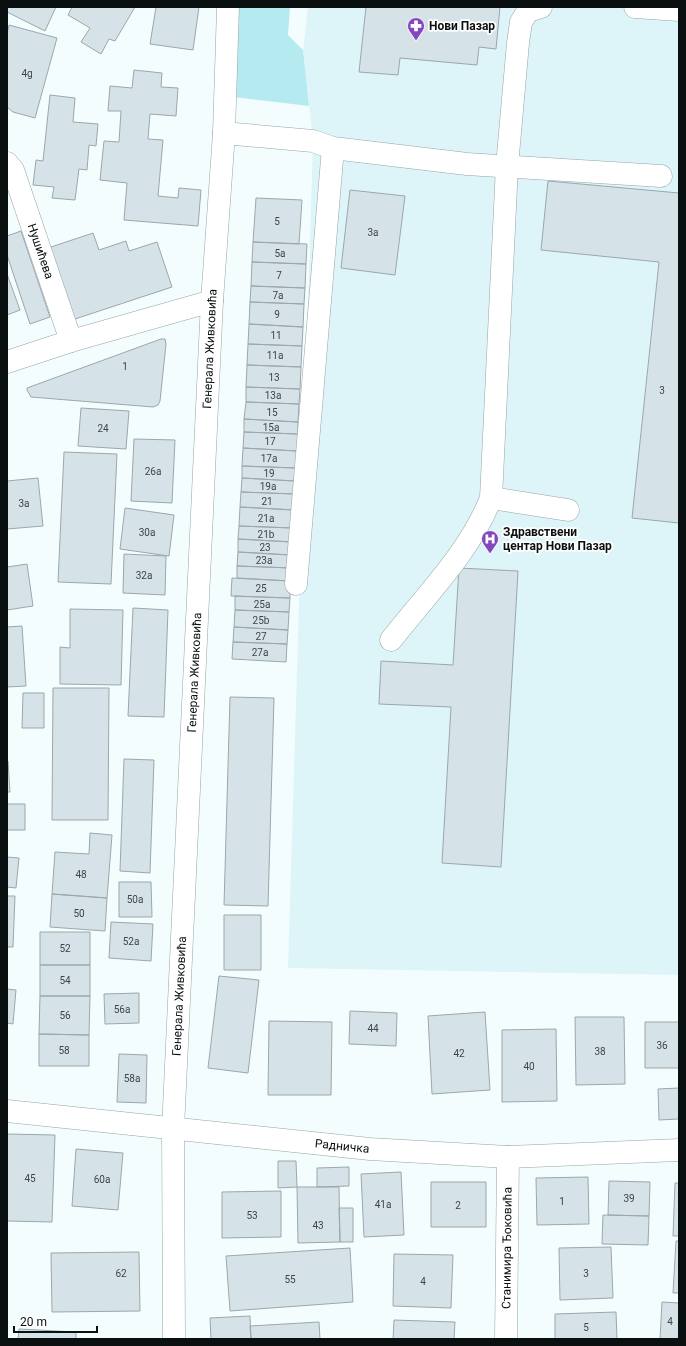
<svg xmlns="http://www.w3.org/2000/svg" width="686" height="1346" viewBox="0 0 686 1346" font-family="Roboto,sans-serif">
  <rect width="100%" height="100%" fill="#f4fdfe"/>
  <path fill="#ddf5f8" d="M308 7H679V975L288 968 313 141 303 50Z"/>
  <path fill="#b5eaf1" d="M228 7H290L288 35 303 50 309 106 225 96Z"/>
  <path fill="#d5e2e7" stroke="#9ba7ac" d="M7 7H56L45 31 7 12Z
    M72 7H135L115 41 109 39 101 54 81 42 90 28 68 15Z
    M156 7H199L193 50 150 44Z
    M366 7H500L496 49 479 47 477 65 400 58 398 75 359 72Z
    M9 25 57 38 35 118 13 112 7 107V34Z
    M134 70 162 73 161 87 178 88 176 116 150 114 148 139 163 140 158 196 178 198 179 188 201 190 198 226 124 220 127 183 100 180 104 141 119 142 121 111H108L110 86 132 88Z
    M50 95 75 98 73 122 98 124 96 146 89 145 87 170 79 169 75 200 52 198 54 187 33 185 36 160 43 161Z
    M548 181 679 193V523L632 518 659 262 541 250Z
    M350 190 405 196 395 275 341 268Z
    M256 198 302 200 299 244 253 242Z
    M21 231 50 317 30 324 7 255V236Z
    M93 233 99 250 126 241 129 251 157 242 172 287 69 321 45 249Z
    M253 242 307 244 306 264 252 262Z
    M252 262 306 264 305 288 251 286Z
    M7 274 20 310 7 315Z
    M251 286 305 288 304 304 250 302Z
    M250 302 304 304 303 327 249 324Z
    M249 324 303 327 302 346 248 344Z
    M161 339H165L166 344 160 401 158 405 153 407 31 397 27 390V388Z
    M248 344 302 346 301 367 247 365Z
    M247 365 301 367 300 389 246 387Z
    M246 387 300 389 299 404 246 402Z
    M246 402 299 404 298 422 244 419Z
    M81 408 129 411 126 449 78 446Z
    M244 419 298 422V434L244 432Z
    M244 432 298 434 297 451 243 448Z
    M134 439 175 440 172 503 131 501Z
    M243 448 297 451 296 468 242 466Z
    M64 452 117 454 111 584 58 582Z
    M242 466 296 468 295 481 242 478Z
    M38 478 43 526 7 529V481Z
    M242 478 295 481V494L241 492Z
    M241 492 295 494 294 510 240 507Z
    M240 507 294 510 293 528 239 526Z
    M125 508 174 515 169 556 120 549Z
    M239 526 293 528 292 542 238 539Z
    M238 539 292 542 291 555 238 552Z
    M238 552 291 555V568L237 566Z
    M124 554 166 556 165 595 123 593Z
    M27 564 33 606 7 610V567Z
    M237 566 291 568 290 581 237 578Z
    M459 568 518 571 501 867 442 863 451 707 379 704 381 661 453 665Z
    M232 578 290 581V598L231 596Z
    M235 596 290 598 289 612 235 610Z
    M133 608 168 610 164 717 128 716Z
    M70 609 123 610 121 685 60 684V647L70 648Z
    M235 610 289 612 288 630 234 627Z
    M22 626 26 686 7 687V627Z
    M234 627 288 630 287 644 233 642Z
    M233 642 287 644 286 662 232 659Z
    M53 688H109L108 820H52Z
    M23 693H44V728H22Z
    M230 697 274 698 268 906 224 905Z
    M124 759 154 760 150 873 120 871Z
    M7 761H8L10 792H7Z
    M7 804H25V830H7Z
    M90 833 112 835 107 898 52 894 55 852 89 854Z
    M7 857 19 858 16 888 7 887Z
    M119 882H151L152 917H119Z
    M52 894 107 898 105 931 50 927Z
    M7 896H15L13 947H7Z
    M224 915H261V970H224Z
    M111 922 153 924 151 961 109 958Z
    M40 932H90V965H40Z
    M40 965H90V996H40Z
    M219 976 259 980 248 1073 208 1068Z
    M7 989 16 990 13 1024 7 1023Z
    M139 993V1023L105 1024 104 994Z
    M40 996H90L89 1035 39 1034Z
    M350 1011 397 1013 396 1046 349 1044Z
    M485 1012 490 1090 432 1094 428 1016Z
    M575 1017H624L625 1084 576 1085Z
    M269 1021 332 1022 331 1095H268Z
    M645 1022H679V1068H645Z
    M556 1029 557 1101 502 1102V1030Z
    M39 1034 89 1035V1066H39Z
    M119 1054 147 1055 146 1103 117 1102Z
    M679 1088V1119L659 1120 658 1089Z
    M7 1134 55 1135 52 1222 7 1221Z
    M76 1149 123 1153 118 1210 72 1206Z
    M278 1161H296L297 1187 278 1188Z
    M349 1167V1186L317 1187V1168Z
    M401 1172 404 1235 364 1237 361 1174Z
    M588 1177 589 1224 537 1225 536 1178Z
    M609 1181 650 1182 649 1216 608 1215Z
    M431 1182H486V1227H431Z
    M675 1183H679V1236H673Z
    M297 1187H339L340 1242 298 1243Z
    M281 1191V1237L222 1238V1192Z
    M339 1208H353V1242H340Z
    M603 1215 649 1216 648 1245 602 1244Z
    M676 1241H679V1293H673Z
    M611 1247 613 1298 560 1300 559 1248Z
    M350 1248 353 1302 230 1311 226 1256Z
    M139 1252 140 1311 52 1312 51 1253Z
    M394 1254 453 1255 451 1308 393 1306Z
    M662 1302 679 1303V1339H660Z
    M616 1312 617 1339H555V1314Z
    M250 1316 251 1339H211L210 1318Z
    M394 1320 455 1322 454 1339H393Z
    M319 1322 320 1339H251L250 1326Z
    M19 1329 76 1332V1339H18Z"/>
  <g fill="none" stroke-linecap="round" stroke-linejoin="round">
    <defs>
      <g id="minor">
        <path d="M635 7 679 10"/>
        <path d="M224 133 313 141 333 148 467 164 661 176"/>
        <path id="s1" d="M7 163 13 170 71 341"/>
        <path d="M7 362 71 341 212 301"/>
        <path d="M491 498 568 510"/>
        <path d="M296 584 333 148"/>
        <path d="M391 640C426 595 470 552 491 498L507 166 518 43 521 22 528 11 541 7"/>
        <path id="s2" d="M7 1111 370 1149 508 1157 679 1150"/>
        <path id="s3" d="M174 1339 173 1129 212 301 224 133 228 7"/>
        <path id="s4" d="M506 1339 508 1157"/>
      </g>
    </defs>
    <use href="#minor" stroke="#96a4a6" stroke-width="23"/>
    <use href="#minor" stroke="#fff" stroke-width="22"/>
  </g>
  <defs>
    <symbol id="pharmacy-pin" viewBox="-11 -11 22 30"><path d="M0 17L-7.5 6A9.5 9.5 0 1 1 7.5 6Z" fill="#8448be" stroke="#fff"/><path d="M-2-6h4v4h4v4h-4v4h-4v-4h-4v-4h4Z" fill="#fff"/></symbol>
    <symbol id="hospital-pin" viewBox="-11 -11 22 30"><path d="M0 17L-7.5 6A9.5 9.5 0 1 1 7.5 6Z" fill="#8448be" stroke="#fff"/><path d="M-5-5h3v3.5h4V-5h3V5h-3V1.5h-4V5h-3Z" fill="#fff"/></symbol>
  </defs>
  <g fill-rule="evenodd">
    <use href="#pharmacy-pin" x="406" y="16" width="20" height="27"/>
    <use href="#hospital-pin" x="480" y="529" width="20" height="27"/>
  </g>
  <g text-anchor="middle" stroke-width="3.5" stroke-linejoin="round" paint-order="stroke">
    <g font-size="10" fill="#3d4446">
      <text x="27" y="77">4g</text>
      <text x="277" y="225">5</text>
      <text x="373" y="236">3a</text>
      <text x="280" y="257">5a</text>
      <text x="279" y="279">7</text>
      <text x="278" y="299">7a</text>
      <text x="277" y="318">9</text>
      <text x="276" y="339">11</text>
      <text x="275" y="359">11a</text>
      <text x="125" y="370">1</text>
      <text x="274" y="381">13</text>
      <text x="662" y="394">3</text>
      <text x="273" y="399">13a</text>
      <text x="272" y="416">15</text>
      <text x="271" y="431">15a</text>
      <text x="103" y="432">24</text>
      <text x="270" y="445">17</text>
      <text x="269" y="462">17a</text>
      <text x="153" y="475">26a</text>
      <text x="269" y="477">19</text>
      <text x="268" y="490">19a</text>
      <text x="267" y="505">21</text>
      <text x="24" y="507">3a</text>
      <text x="266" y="522">21a</text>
      <text x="147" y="536">30a</text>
      <text x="266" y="538">21b</text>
      <text x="265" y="551">23</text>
      <text x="264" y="564">23a</text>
      <text x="144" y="579">32a</text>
      <text x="261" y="592">25</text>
      <text x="262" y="608">25a</text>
      <text x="261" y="624">25b</text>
      <text x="261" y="640">27</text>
      <text x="260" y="656">27a</text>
      <text x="81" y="878">48</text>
      <text x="135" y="903">50a</text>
      <text x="79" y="917">50</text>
      <text x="131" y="945">52a</text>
      <text x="65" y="952">52</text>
      <text x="65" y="984">54</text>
      <text x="122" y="1013">56a</text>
      <text x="65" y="1019">56</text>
      <text x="373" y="1032">44</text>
      <text x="662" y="1049">36</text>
      <text x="64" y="1054">58</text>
      <text x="600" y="1055">38</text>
      <text x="459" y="1057">42</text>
      <text x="529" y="1070">40</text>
      <text x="132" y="1082">58a</text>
      <text x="30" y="1182">45</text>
      <text x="102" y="1183">60a</text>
      <text x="629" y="1202">39</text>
      <text x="562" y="1205">1</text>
      <text x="383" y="1208">41a</text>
      <text x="458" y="1209">2</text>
      <text x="252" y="1219">53</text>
      <text x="318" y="1229">43</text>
      <text x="121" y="1277">62</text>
      <text x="586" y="1277">3</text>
      <text x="290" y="1283">55</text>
      <text x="423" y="1285">4</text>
      <text x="670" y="1325">4</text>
      <text x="586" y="1331">5</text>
    </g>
    <g font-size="12" font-weight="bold" fill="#0a0f10" stroke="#fff" text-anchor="start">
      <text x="429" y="30">Нови Пазар</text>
      <text x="503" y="536">Здравствени<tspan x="503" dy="14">центар Нови Пазар</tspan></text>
    </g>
    <g font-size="12" fill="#0a0f10" stroke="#fff">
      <text dy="4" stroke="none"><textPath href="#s1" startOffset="95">Нушићева</textPath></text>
      <text dy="4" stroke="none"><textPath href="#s3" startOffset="991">Генерала Живковића</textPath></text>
      <text dy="4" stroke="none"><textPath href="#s3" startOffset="667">Генерала Живковића</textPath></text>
      <text dy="4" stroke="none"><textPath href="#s3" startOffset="343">Генерала Живковића</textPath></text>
      <text dy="4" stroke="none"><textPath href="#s2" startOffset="337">Радничка</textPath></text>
      <text dy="4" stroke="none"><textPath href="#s4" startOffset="91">Станимира Ђоковића</textPath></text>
    </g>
  </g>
  <rect width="686" height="1346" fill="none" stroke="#0a0f10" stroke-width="16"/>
  <path d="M14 1326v6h83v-6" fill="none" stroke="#0a0f10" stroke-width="2"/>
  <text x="20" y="1326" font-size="12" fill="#0a0f10" stroke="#ffffff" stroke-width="3" paint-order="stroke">20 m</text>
</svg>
